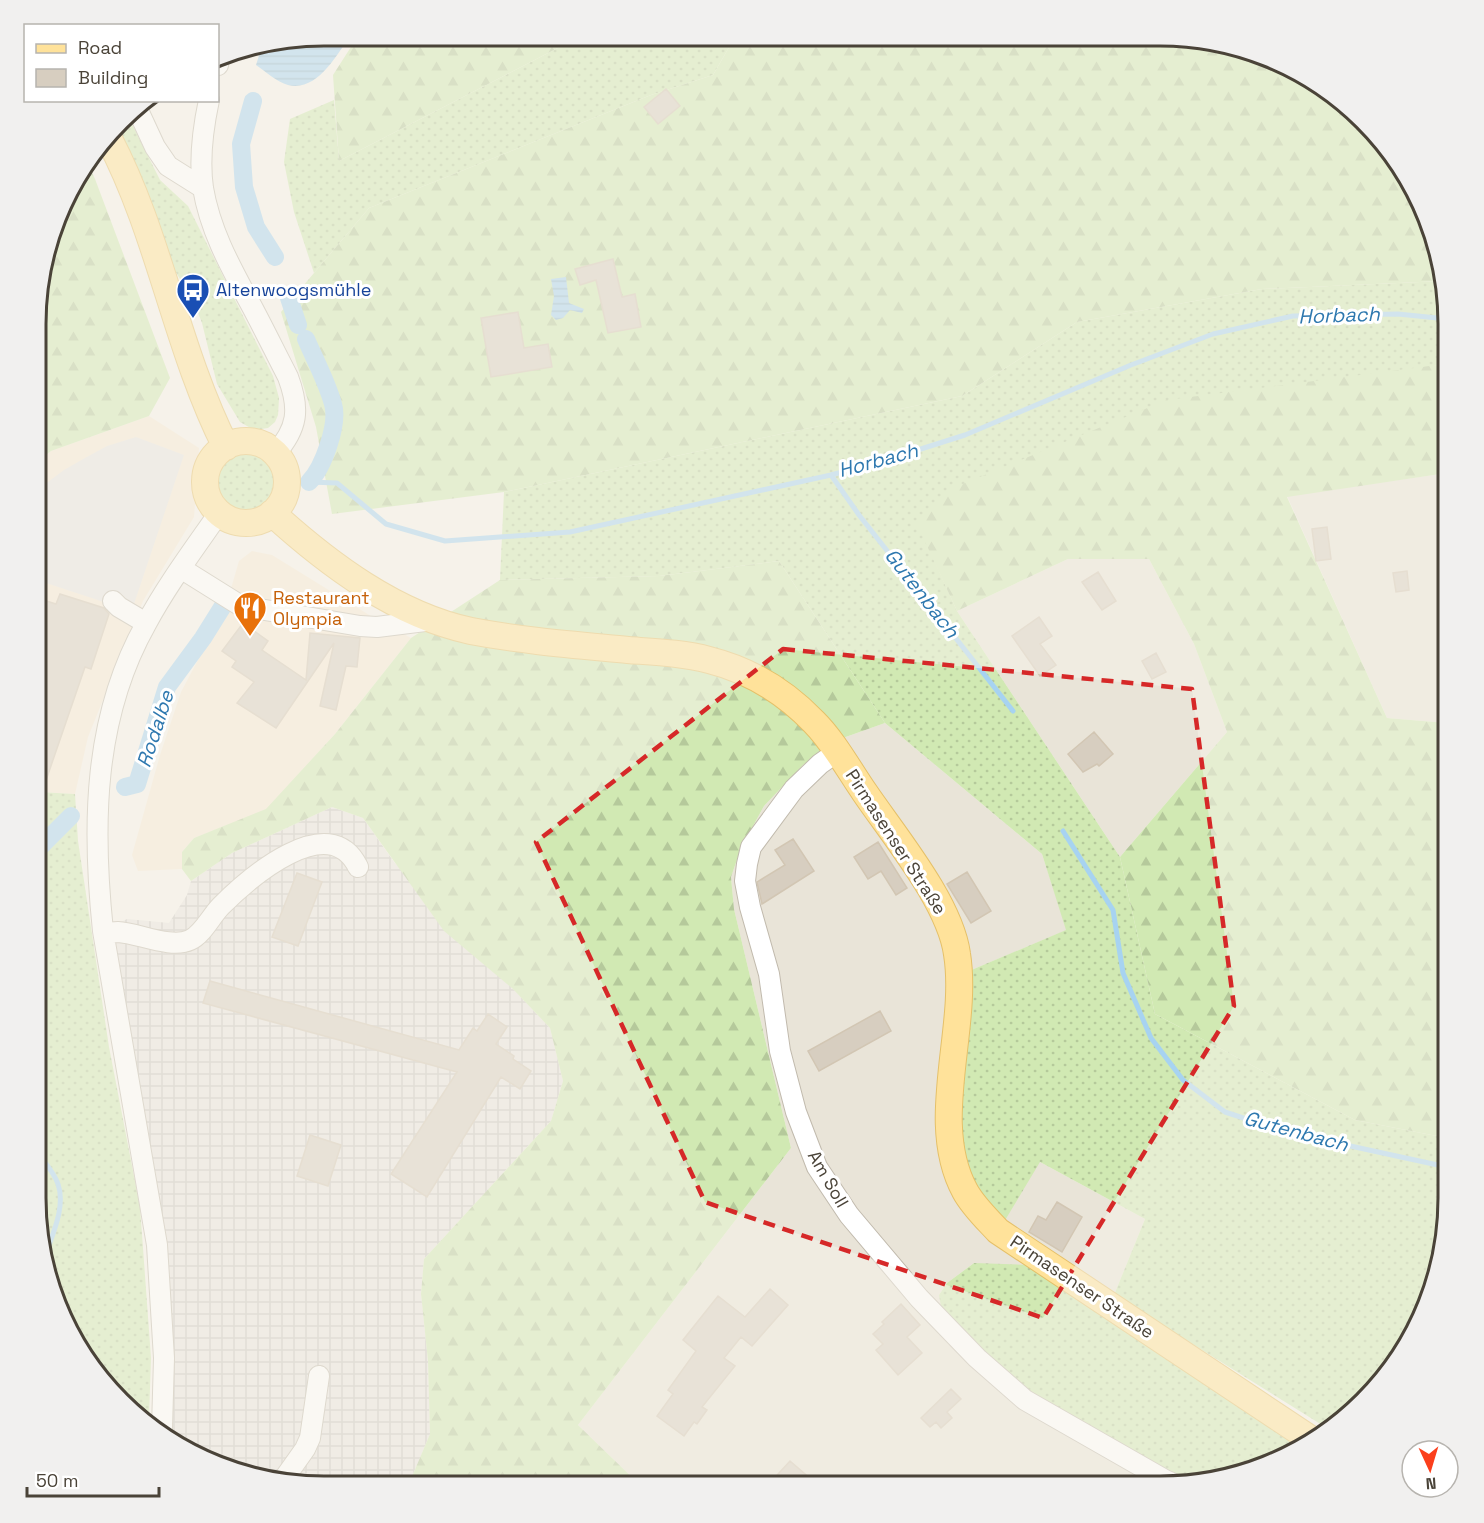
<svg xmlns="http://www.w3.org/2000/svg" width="1484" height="1523" viewBox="0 0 1484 1523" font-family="'Space Grotesk',sans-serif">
  <defs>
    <pattern id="industrial-grid" width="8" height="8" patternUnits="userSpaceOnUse" patternTransform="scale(1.5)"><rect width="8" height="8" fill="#e8e4df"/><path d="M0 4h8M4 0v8" fill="none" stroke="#c8c5c0"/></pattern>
    <pattern id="grass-dots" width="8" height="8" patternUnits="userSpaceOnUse" patternTransform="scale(1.5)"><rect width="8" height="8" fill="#d1e9b3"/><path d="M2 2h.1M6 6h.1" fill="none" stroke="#b5c99b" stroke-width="1.8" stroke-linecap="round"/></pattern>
    <pattern id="forest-firs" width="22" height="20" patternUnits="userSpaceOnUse" patternTransform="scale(1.5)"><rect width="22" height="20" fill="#d1e9b3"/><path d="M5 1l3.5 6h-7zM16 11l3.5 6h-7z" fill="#b5c99b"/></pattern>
    <pattern id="water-rules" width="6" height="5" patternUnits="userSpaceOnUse" patternTransform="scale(1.5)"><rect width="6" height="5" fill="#a7d3f1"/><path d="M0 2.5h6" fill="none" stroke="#91b6cf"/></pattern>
  </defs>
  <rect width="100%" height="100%" fill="#f5f2ea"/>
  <path fill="#e9e4d8" d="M1447 473V723L1387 718 1287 496Z
    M1068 559H1149L1194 644 1227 732 1120 857 957 611Z
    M885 723 1042 854 1067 930 969 971 1040 1162 1145 1219 1114 1295 974 1263 947 1283 939 1295 1178 1486H641L578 1425 791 1148 734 909 731 877 741 848 764 806 803 765 840 739Z"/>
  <path fill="#f6e9d6" d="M149 416 199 448 194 517 143 601 88 737 75 794 39 792 41 460 51 451Z
    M252 551 272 555 374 618 411 638 335 734 266 810 194 838 182 852V869L138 871 132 855 160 755 181 692 225 609 239 561Z"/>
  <path fill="url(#industrial-grid)" d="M332 807 363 818 394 862 550 1028 563 1081 551 1121 424 1259 421 1294 428 1361 430 1434 408 1486H306L197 1457 162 1428 164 1358 103 931 127 919 169 923 187 895 191 881 232 853Z"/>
  <path fill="url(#grass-dots)" d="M579 37H735L713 75 651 95 369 208 314 273 294 212 284 162 290 119 334 100 339 161Z
    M128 116 160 180 188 206 273 376 279 398 278 415 275 422 268 428 254 430 240 422 217 384 202 323 193 300 172 266 115 131Z
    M1442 281 1447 306V367L1437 365 918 524 957 611 1120 857 1155 1014 1355 1120 1447 1138V1217L1418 1326 1335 1428 1330 1430 1114 1295 1145 1219 1040 1162 1004 1222 975 1184 961 1150 962 1081 969 971 1066 930 1042 854 885 723 779 561 659 576 500 580 504 492 962 396 1077 322 1262 289Z
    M216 484a30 30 0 1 1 60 0a30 30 0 1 1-60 0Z
    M39 792 75 794 78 841 109 1047 140 1207 151 1358 149 1418 95 1374 51 1291 37 1217Z
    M974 1263 1030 1265 1299 1447 1252 1472 1188 1484 1026 1395 984 1357 941 1306 939 1295 947 1283Z"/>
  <path fill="url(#forest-firs)" d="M358 36 579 37 339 161 333 75Z
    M735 37 1197 38 1304 75 1389 149 1433 232 1442 281 1262 289 1077 322 962 396 504 492 332 514 316 427 281 312 369 208 651 95 713 75Z
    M88 164 95 179 170 378 149 416 51 451 40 460 41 269 75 180Z
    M1437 365 1447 367V473L1287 497 1387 718 1447 723V1138L1355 1120 1155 1014 1120 857 1227 732 1194 644 1149 559H1068L957 611 917 524 948 490 1167 400Z
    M779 561 885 723 840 739 803 765 764 806 741 848 731 877 734 909 791 1148 578 1425 641 1486H408L430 1434 428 1361 421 1294 424 1259 551 1121 563 1081 550 1028 513 989 444 931 363 818 332 807 232 853 191 881 182 869V852L194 838 266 809 335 734 411 638 500 580 659 576Z"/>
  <path fill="#e7e5e2" d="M136 437 184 455 133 607H119L40 581V488L64 470 85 458 107 446Z"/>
  <path fill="url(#water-rules)" d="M325 36H350C336 56 317 92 288 85 277 82 265 71 256 65L262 46Z
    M566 277 569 303 584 309 582 313 570 310 563 318 556 320 551 315 554 296 551 279Z"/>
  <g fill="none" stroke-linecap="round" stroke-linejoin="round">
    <path stroke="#a7d3f1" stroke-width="5" d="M831 475 859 515 1013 711
      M309 482 337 483 386 524 445 541 570 532 831 475 883 461 965 435 1131 365 1213 334 1293 316 1398 314 1447 319
      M1063 831 1113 910 1123 973 1151 1038 1183 1080 1225 1112 1286 1132 1447 1167
      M37 1152C44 1162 54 1172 58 1184 66 1207 52 1235 45 1257"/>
    <path stroke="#a7d3f1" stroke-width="18" d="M253 101 241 144 244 187 256 227 275 257
      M289 298 298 325
      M306 339C315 360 327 382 333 404 339 424 323 468 309 482
      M125 787 137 784 167 687 203 638 223 606
      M38 849 71 816"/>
  </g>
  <path fill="#d7cec0" stroke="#d2c6b3" stroke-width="1.5" d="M666 89 680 106 658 124 644 107Z
    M613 259 622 297 635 294 641 327 608 333 596 280 580 285 575 269Z
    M518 312 524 348 548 344 552 367 491 377 481 318Z
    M1327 527 1331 559 1316 561 1312 529Z
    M1407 571 1409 590 1396 592 1393 573Z
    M1098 572 1116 601 1102 610 1082 582Z
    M60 594 104 608 109 614 91 669 85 667 42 792H39L40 599 56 604Z
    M1039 617 1052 636 1040 644 1056 665 1040 676 1012 636Z
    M243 623 268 641 262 650 306 680 310 633 360 638 357 667 346 666 336 710 320 706 334 643 276 728 237 703 254 682 232 667 236 661 222 651Z
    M1156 653 1166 672 1152 679 1142 661Z
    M1094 732 1113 754 1099 766 1097 764 1083 772 1068 754Z
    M793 839 814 871 762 904 757 882 785 865 775 850Z
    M878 842 907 888 896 895 881 871 868 879 854 857Z
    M967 872 991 911 971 923 947 884Z
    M297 873 322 882 298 946 272 937Z
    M210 981 459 1050 473 1028 477 1031 488 1014 507 1027 496 1044 514 1056 513 1059 531 1071 520 1089 501 1077 427 1197 391 1174 457 1072 203 1003Z
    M880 1011 891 1031 819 1071 808 1051Z
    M310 1135 341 1145 328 1186 297 1176Z
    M1057 1202 1082 1217 1062 1252 1029 1232 1038 1216 1046 1220Z
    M770 1289 788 1305 752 1346 741 1337 724 1358 735 1366 702 1407 707 1410 697 1424 694 1422 684 1436 657 1416 673 1394 668 1390 696 1351 683 1340 718 1296 745 1317Z
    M901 1304 920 1325 907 1337 922 1353 898 1375 876 1350 883 1344 873 1334 884 1324 882 1322Z
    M951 1389 961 1399 947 1412 952 1418 941 1428 936 1422 930 1427 921 1418Z
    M790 1461 819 1486H767Z"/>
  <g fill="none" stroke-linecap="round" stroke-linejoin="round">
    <defs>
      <path id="minor" d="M218 65 219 59
        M209 100C203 128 199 160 203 188 210 230 230 266 250 303 263 327 275 352 288 377 300 409 298 428 275 454
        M136 106 155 147 168 166 203 188
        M182 569 238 604 247 607 360 626 377 627 433 620
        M113 601 119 607 146 623
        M837 752 820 764 794 789 751 847 747 864 745 881 750 907 769 974 780 1051 796 1112 817 1167 849 1215 919 1298 977 1358 1025 1400 1165 1480 1179 1486
        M104 934C108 933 113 932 118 932 138 933 171 949 190 940 203 934 211 916 221 906 249 878 329 808 358 867
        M162 1428 164 1358 157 1245 103 931C92 826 93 718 146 624 167 585 194 549 219 513
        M283 1480 305 1449 310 1438 319 1376"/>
      <path id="major" d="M109 139C160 236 176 348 226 447
        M205 482a41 41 0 1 1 82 0a41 41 0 1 1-82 0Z
        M272 513C328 564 396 615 471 631 523 641 576 645 628 650 655 652 683 653 709 660 749 670 785 692 814 722 834 742 849 770 865 793 895 837 950 903 957 954 969 1029 927 1121 965 1191 973 1206 987 1219 998 1231L1312 1440"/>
    </defs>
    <use href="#minor" stroke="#c1baad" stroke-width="22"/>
    <use href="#major" stroke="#e5c069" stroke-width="28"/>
    <use href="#minor" stroke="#fff" stroke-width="20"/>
    <use href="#major" stroke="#ffe29a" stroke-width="26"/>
  </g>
  <path d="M0 0H1484V1523H0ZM783 649 1192 689 1234 1006 1043 1318 705 1202 536 842Z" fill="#f5f2ea" fill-opacity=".55" fill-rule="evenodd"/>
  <path fill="none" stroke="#d62828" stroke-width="4.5" stroke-dasharray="12 8" stroke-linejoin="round" d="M783 649 1192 689 1234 1006 1043 1318 705 1202 536 842Z"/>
  <defs>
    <symbol id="bus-pin" viewBox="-11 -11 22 30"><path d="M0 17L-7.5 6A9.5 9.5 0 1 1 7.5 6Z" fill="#1a4fb4" stroke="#fff"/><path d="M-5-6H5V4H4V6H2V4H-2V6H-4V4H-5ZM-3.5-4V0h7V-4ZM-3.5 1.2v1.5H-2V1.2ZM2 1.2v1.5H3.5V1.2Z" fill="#fff"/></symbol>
    <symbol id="restaurant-pin" viewBox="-11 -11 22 30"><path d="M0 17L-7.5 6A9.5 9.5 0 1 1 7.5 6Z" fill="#e8710a" stroke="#fff"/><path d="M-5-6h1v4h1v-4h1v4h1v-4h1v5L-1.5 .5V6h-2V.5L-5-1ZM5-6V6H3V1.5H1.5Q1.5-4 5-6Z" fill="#fff"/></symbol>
  </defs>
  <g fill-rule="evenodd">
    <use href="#bus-pin" x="174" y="271" width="38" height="52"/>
    <use href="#restaurant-pin" x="231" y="589" width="38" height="52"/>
  </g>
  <g text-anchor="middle" stroke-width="6" stroke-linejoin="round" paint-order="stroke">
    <g font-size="18" fill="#164399" stroke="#fff" text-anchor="start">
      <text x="216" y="296">Altenwoogsmühle</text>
    </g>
    <g font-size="18" fill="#c56008" stroke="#fff" text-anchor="start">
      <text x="273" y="604">Restaurant<tspan x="273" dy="21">Olympia</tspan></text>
    </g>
    <g font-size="18" fill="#4a4338" stroke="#fff">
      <text transform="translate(896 842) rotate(57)" y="6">Pirmasenser Straße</text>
      <text transform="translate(828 1179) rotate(60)" y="6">Am Soll</text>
      <text transform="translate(1082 1287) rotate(34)" y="6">Pirmasenser Straße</text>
    </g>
    <g font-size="20" font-style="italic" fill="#2e78af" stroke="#fff">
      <text transform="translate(1339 315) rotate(-2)" y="7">Horbach</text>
      <text transform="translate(878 460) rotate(-15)" y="7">Horbach</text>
      <text transform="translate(922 593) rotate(52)" y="7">Gutenbach</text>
      <text transform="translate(155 729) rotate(-72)" y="7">Rodalbe</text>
      <text transform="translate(1296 1131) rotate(15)" y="7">Gutenbach</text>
    </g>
  </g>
  <path d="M0 0H1484V1523H0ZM324 46H1160A278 278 0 0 1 1438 324V1198A278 278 0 0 1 1160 1476H324A278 278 0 0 1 46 1198V324A278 278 0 0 1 324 46Z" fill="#f1f0ef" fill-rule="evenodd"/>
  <path fill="none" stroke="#4a4338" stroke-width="3" d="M324 46H1160A278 278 0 0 1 1438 324V1198A278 278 0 0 1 1160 1476H324A278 278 0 0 1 46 1198V324A278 278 0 0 1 324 46Z"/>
  <rect x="24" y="24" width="195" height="78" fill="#ffffff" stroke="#b7b4af" stroke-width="1.5"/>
  <rect x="36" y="44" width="30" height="9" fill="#ffe29a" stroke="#b7b4af" stroke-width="1.5"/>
  <text x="78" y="54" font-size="18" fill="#4a4338">Road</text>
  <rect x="36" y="69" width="30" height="18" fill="#d7cec0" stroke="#b7b4af" stroke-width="1.5"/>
  <text x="78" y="84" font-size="18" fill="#4a4338">Building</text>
  <g transform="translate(1430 1469) rotate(176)"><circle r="28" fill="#ffffff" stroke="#b7b4af" stroke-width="1.5"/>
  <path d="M0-4.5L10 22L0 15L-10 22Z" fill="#fb3f1c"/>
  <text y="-9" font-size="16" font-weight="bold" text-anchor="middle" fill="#4a4338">N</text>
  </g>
  <path d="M27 1487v9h132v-9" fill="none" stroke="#4a4338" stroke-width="3"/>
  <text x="36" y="1487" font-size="18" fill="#4a4338" stroke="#ffffff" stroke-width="4.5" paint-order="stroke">50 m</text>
</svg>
